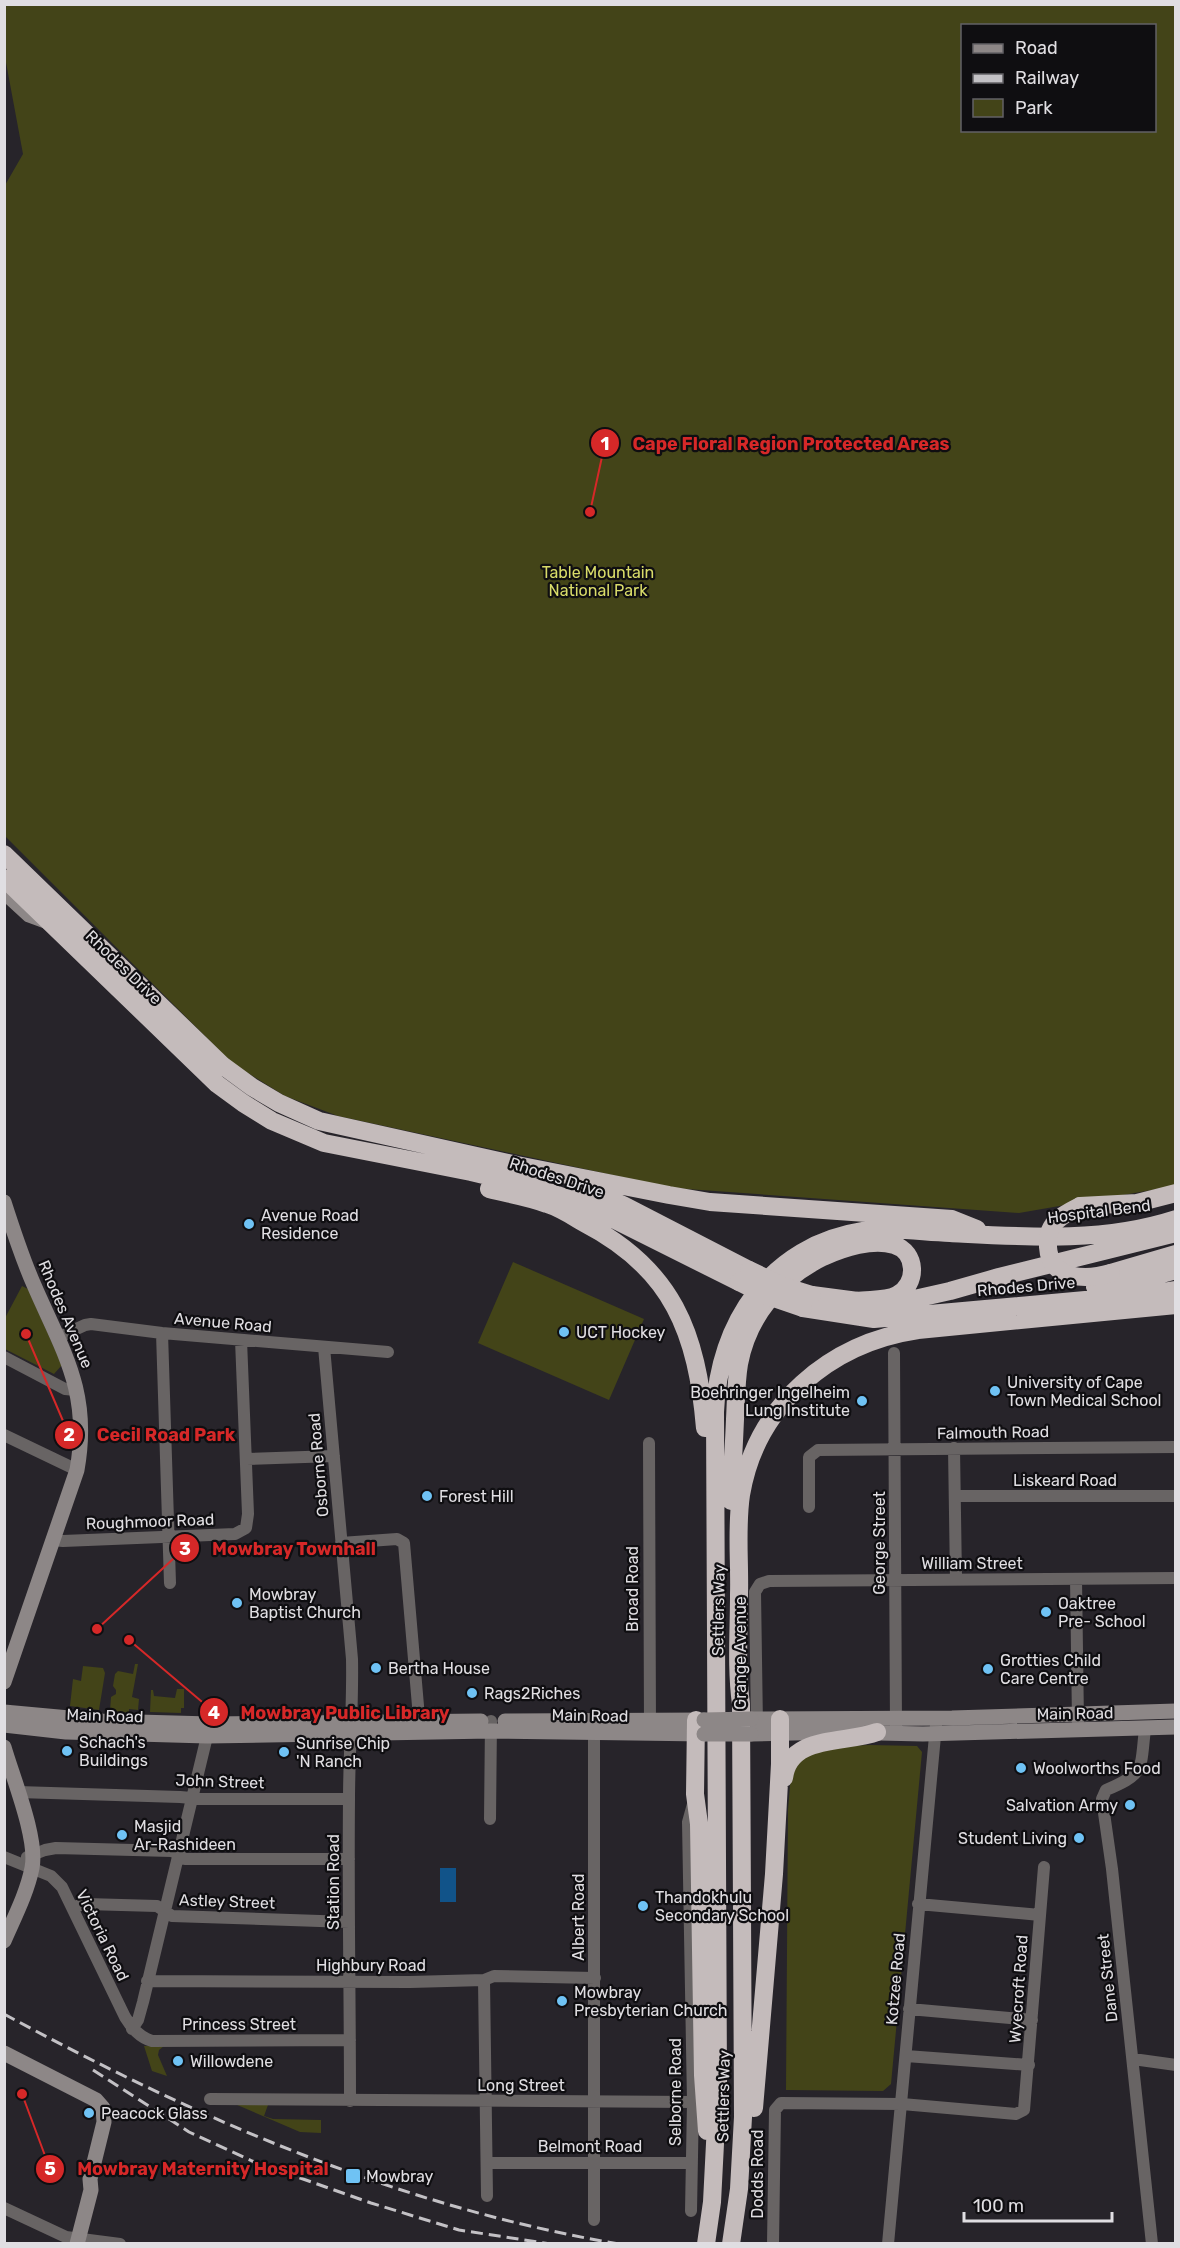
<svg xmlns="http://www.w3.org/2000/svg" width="1180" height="2248" viewBox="0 0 1180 2248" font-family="Rubik,sans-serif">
  <rect width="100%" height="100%" fill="#27242a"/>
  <path fill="#434418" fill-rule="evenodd" d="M4 5H1175V1186L1019 1213 673 1188 338 1116 285 1096 232 1063 5 836 4 187 23 154 5 57ZM962 26H1154V130H962Z
    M513 1262 644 1319 609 1400 478 1343Z
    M22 1286 28 1289 62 1365 54 1374 5 1349 4 1320Z
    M135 1664H138L132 1697 139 1699 138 1710 129 1709V1713L110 1711 111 1697 116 1694V1690L113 1686 115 1674 118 1671 133 1674Z
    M83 1666 103 1668 105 1673 99 1710 70 1706 73 1679 81 1681Z
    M177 1689H184V1708H181V1713L150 1712 151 1690H153L154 1696 175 1698Z
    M870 1745 917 1746 922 1752 891 2084 883 2091 786 2090 788 1810 791 1774 805 1755 846 1746Z
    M144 2046H164L159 2050 158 2055 167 2076 152 2071Z
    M235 2104 268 2105 264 2116 273 2119 321 2120V2133L300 2132Z"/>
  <path fill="#115389" d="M440 1868H456V1902H440Z"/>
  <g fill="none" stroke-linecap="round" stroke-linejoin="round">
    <path stroke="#686464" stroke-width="12" d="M162 1333 170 1583
      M59 1337 85 1325 91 1324 162 1333 388 1352
      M324 1347 352 1659C353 1706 349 1753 349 1800 348 1900 350 2001 350 2101
      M894 1353 896 1727
      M4 1357 65 1389 76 1390
      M4 1435 77 1470
      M649 1443 650 1727
      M954 1448 956 1579
      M246 1459 334 1456
      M955 1496H1176
      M809 1507V1457L818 1450 1176 1447
      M53 1540 63 1541 235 1534 246 1528 248 1514 241 1340
      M341 1543 397 1539 404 1543 420 1729
      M1076 1579 1078 1722
      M594 1726V2220
      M757 1726 755 1592 760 1584 769 1581 1176 1578
      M1145 1729C1140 1770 1146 1773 1106 1790L1102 1799 1112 1869 1152 2244
      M18 1792 180 1797 203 1799H349
      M490 1819 491 1721
      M4 1857 51 1876 62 1887 125 2017C132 2028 139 2037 152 2041L350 2040
      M27 1857 45 1850 56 1848 172 1851 185 1859H349
      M918 1904 1040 1915
      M72 1907 86 1904 157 1906 172 1916 349 1922
      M484 1980 487 2196
      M147 1981 410 1982 484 1980 494 1976 595 1978
      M909 2009 1032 2020
      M132 2029 138 2020 143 2002 209 1728
      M906 2056 1029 2065
      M1133 2059 1176 2065
      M210 2099 693 2102
      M487 2163H692
      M4 2208 66 2237 120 2244
      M691 2211 693 2102 688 1822 693 1804
      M773 2244 775 2110 781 2103 902 2104 1016 2114 1024 2110 1044 1867
      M888 2244 936 1725"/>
    <path stroke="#8d8787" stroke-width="15" d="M4 892 29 915 48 922
      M4 1202C13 1230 22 1258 34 1285 63 1352 91 1392 77 1470L4 1682
      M4 1712 102 1721 210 1724 481 1721
      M751 1719 952 1718 1176 1711
      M505 1721 704 1720
      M4 1725 66 1732 207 1736 491 1731 704 1734
      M751 1734 835 1732 923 1734 1176 1727
      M4 1747C13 1778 38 1839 32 1868 27 1893 14 1918 4 1941
      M4 2053 96 2100 103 2108 104 2122 90 2179 91 2190 77 2244"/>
    <path stroke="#c4bbbb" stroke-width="18" d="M4 854 222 1065 252 1087 279 1103 319 1121 517 1165 669 1195 710 1202 952 1219 977 1229
      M4 878 217 1084 243 1103 272 1121 324 1143 471 1172 534 1187 581 1203 739 1282
      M576 1185 623 1205 749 1270
      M489 1189C508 1194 529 1197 547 1204 560 1208 572 1216 584 1223 673 1269 697 1333 705 1428
      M1080 1206 1137 1203 1176 1193
      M1111 1273 1176 1254
      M1095 1287 1147 1278 1176 1270
      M812 1295 873 1303 901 1302 950 1291 999 1277 1176 1233
      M803 1308 874 1319 1151 1294 1176 1290
      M731 1501C732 1474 734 1446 735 1419 736 1401 736 1382 739 1364 748 1316 780 1278 823 1257 843 1248 873 1238 894 1245 917 1252 918 1284 897 1295 886 1301 869 1299 857 1301
      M696 1720 695 1794 699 1824 703 2075 707 2131
      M784 1778C789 1734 846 1744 877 1732
      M754 2108 774 1874 780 1764V1719
      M706 2244 712 2202 718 2085 715 1412C718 1323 771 1245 863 1231 892 1227 921 1232 950 1233 1025 1237 1102 1243 1176 1219
      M731 2244 739 2189 743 2117 741 1704C736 1667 739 1632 739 1595 740 1562 736 1528 741 1495 756 1405 830 1343 918 1330L1176 1305"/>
    <path stroke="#c3c1c5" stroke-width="3" stroke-dasharray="12 6" stroke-linecap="butt" d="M4 2014C198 2119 400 2207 619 2244
      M93 2070 189 2132 252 2161 371 2203 459 2230 551 2244"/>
    <path stroke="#8d8787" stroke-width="15" d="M704 1720 751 1719
      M704 1734H751"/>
    <path stroke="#c4bbbb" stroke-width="18" d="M1080 1206C1071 1211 1059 1216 1053 1225 1048 1232 1048 1239 1048 1247 1050 1281 1087 1280 1111 1273
      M749 1270 783 1286 812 1295
      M739 1282 765 1295 803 1308"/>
  </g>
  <g fill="#6fc2f4" stroke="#0f0e11" stroke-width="2">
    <circle cx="249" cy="1224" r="6"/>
    <circle cx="564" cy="1332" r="6"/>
    <circle cx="995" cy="1391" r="6"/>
    <circle cx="862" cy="1401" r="6"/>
    <circle cx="427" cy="1496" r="6"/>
    <circle cx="237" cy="1603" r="6"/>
    <circle cx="1046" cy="1612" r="6"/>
    <circle cx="376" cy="1668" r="6"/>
    <circle cx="988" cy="1669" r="6"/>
    <circle cx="472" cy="1693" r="6"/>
    <circle cx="67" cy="1751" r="6"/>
    <circle cx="284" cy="1752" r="6"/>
    <circle cx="1021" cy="1768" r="6"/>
    <circle cx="1130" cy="1805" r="6"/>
    <circle cx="122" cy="1835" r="6"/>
    <circle cx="1079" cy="1838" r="6"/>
    <circle cx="643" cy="1906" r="6"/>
    <circle cx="562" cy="2001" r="6"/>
    <circle cx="178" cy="2061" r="6"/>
    <circle cx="89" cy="2113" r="6"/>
    <rect x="345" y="2168" width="16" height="16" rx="3"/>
  </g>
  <g text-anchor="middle" stroke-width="4.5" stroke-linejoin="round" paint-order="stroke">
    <g font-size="16" fill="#d9dc69" stroke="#0f0e11">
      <text x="598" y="578">Table Mountain<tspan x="598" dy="18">National Park</tspan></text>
    </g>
    <g font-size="16" fill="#e0dee2" stroke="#0f0e11">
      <text transform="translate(124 967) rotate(44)" y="6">Rhodes Drive</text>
      <text transform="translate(557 1177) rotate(18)" y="6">Rhodes Drive</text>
      <text transform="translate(1099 1211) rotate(-7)" y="6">Hospital Bend</text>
      <text transform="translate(1026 1286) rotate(-5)" y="6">Rhodes Drive</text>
      <text transform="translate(66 1314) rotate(67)" y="6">Rhodes Avenue</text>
      <text transform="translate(223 1322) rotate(5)" y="6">Avenue Road</text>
      <text transform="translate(993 1432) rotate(-1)" y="6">Falmouth Road</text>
      <text transform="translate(318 1465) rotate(-95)" y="6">Osborne Road</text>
      <text x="1065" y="1486">Liskeard Road</text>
      <text transform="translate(150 1521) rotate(-2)" y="6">Roughmoor Road</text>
      <text transform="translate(879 1543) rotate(-90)" y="6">George Street</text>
      <text x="972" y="1569">William Street</text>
      <text transform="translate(632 1589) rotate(-90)" y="6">Broad Road</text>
      <text transform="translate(718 1610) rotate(-89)" y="6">Settlers Way</text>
      <text transform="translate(740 1653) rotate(-90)" y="6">Grange Avenue</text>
      <text transform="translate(1075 1713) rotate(-1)" y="6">Main Road</text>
      <text transform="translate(105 1715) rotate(2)" y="6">Main Road</text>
      <text transform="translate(590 1715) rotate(1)" y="6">Main Road</text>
      <text transform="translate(220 1781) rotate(2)" y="6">John Street</text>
      <text transform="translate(333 1882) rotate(-90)" y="6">Station Road</text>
      <text transform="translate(227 1901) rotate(2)" y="6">Astley Street</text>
      <text transform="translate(578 1917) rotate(-90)" y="6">Albert Road</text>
      <text transform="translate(103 1935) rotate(64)" y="6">Victoria Road</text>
      <text x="371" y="1971">Highbury Road</text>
      <text transform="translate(1107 1978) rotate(-96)" y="6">Dane Street</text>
      <text transform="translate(895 1979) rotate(-85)" y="6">Kotzee Road</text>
      <text transform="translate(1018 1989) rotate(-86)" y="6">Wyecroft Road</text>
      <text x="239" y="2030">Princess Street</text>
      <text x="521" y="2091">Long Street</text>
      <text transform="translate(675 2092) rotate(-90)" y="6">Selborne Road</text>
      <text transform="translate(723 2096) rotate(-89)" y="6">Settlers Way</text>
      <text x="590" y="2152">Belmont Road</text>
      <text transform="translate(757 2174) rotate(-90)" y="6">Dodds Road</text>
    </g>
    <g font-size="16" fill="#e0dee2" stroke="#0f0e11" text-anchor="start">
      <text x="261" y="1221">Avenue Road<tspan x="261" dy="18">Residence</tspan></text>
      <text x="576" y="1338">UCT Hockey</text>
      <text x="1007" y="1388">University of Cape<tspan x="1007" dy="18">Town Medical School</tspan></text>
      <text x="850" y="1398" text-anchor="end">Boehringer Ingelheim<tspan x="850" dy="18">Lung Institute</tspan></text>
      <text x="439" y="1502">Forest Hill</text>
      <text x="249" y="1600">Mowbray<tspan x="249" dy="18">Baptist Church</tspan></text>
      <text x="1058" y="1609">Oaktree<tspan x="1058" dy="18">Pre- School</tspan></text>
      <text x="1000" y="1666">Grotties Child<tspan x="1000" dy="18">Care Centre</tspan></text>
      <text x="388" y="1674">Bertha House</text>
      <text x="484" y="1699">Rags2Riches</text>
      <text x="79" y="1748">Schach's<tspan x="79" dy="18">Buildings</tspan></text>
      <text x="296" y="1749">Sunrise Chip<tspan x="296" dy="18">'N Ranch</tspan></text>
      <text x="1033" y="1774">Woolworths Food</text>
      <text x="1118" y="1811" text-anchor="end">Salvation Army</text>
      <text x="134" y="1832">Masjid<tspan x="134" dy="18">Ar-Rashideen</tspan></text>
      <text x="1067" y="1844" text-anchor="end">Student Living</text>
      <text x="655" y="1903">Thandokhulu<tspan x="655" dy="18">Secondary School</tspan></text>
      <text x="574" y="1998">Mowbray<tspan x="574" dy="18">Presbyterian Church</tspan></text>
      <text x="190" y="2067">Willowdene</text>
      <text x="101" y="2119">Peacock Glass</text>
      <text x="366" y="2182">Mowbray</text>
    </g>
  </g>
  <path fill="none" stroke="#d62828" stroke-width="2" d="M590 512L605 443M26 1334L69 1435M97 1629L185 1548M129 1640L214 1712M22 2094L50 2169"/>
  <g fill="#d62828" stroke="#0f0e11" stroke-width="2">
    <circle cx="590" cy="512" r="6"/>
    <circle cx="26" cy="1334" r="6"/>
    <circle cx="97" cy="1629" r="6"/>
    <circle cx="129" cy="1640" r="6"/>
    <circle cx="22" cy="2094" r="6"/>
    <circle cx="605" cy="443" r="15"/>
    <circle cx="69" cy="1435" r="15"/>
    <circle cx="185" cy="1548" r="15"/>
    <circle cx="214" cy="1712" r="15"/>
    <circle cx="50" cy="2169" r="15"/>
  </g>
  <g font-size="18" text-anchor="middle" font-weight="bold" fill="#fff">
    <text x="605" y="450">1</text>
    <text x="69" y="1441">2</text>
    <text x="185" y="1555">3</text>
    <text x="214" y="1719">4</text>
    <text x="50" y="2175">5</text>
  </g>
  <g font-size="18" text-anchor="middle" font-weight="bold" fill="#d62828" stroke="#0f0e11" stroke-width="4.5" stroke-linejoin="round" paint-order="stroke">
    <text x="791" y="450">Cape Floral Region Protected Areas</text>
    <text x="166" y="1441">Cecil Road Park</text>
    <text x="294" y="1555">Mowbray Townhall</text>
    <text x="345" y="1719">Mowbray Public Library</text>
    <text x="203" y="2175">Mowbray Maternity Hospital</text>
  </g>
  <rect width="1180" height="2248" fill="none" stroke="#e0dee2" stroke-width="12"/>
  <rect x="961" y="24" width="195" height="108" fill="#0f0e11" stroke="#636165" stroke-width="1.5"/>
  <rect x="973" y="44" width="30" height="9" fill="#8d8787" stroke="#636165" stroke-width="1.5"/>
  <text x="1015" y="54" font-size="18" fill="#e0dee2">Road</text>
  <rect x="973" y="74" width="30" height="9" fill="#c3c1c5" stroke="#636165" stroke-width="1.5"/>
  <text x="1015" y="84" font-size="18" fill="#e0dee2">Railway</text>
  <rect x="973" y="99" width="30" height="18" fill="#434418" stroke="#636165" stroke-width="1.5"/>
  <text x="1015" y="114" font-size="18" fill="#e0dee2">Park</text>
  <path d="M964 2212v9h148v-9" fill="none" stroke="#e0dee2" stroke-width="3"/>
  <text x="973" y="2212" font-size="18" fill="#e0dee2" stroke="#0f0e11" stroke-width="4.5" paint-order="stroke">100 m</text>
</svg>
